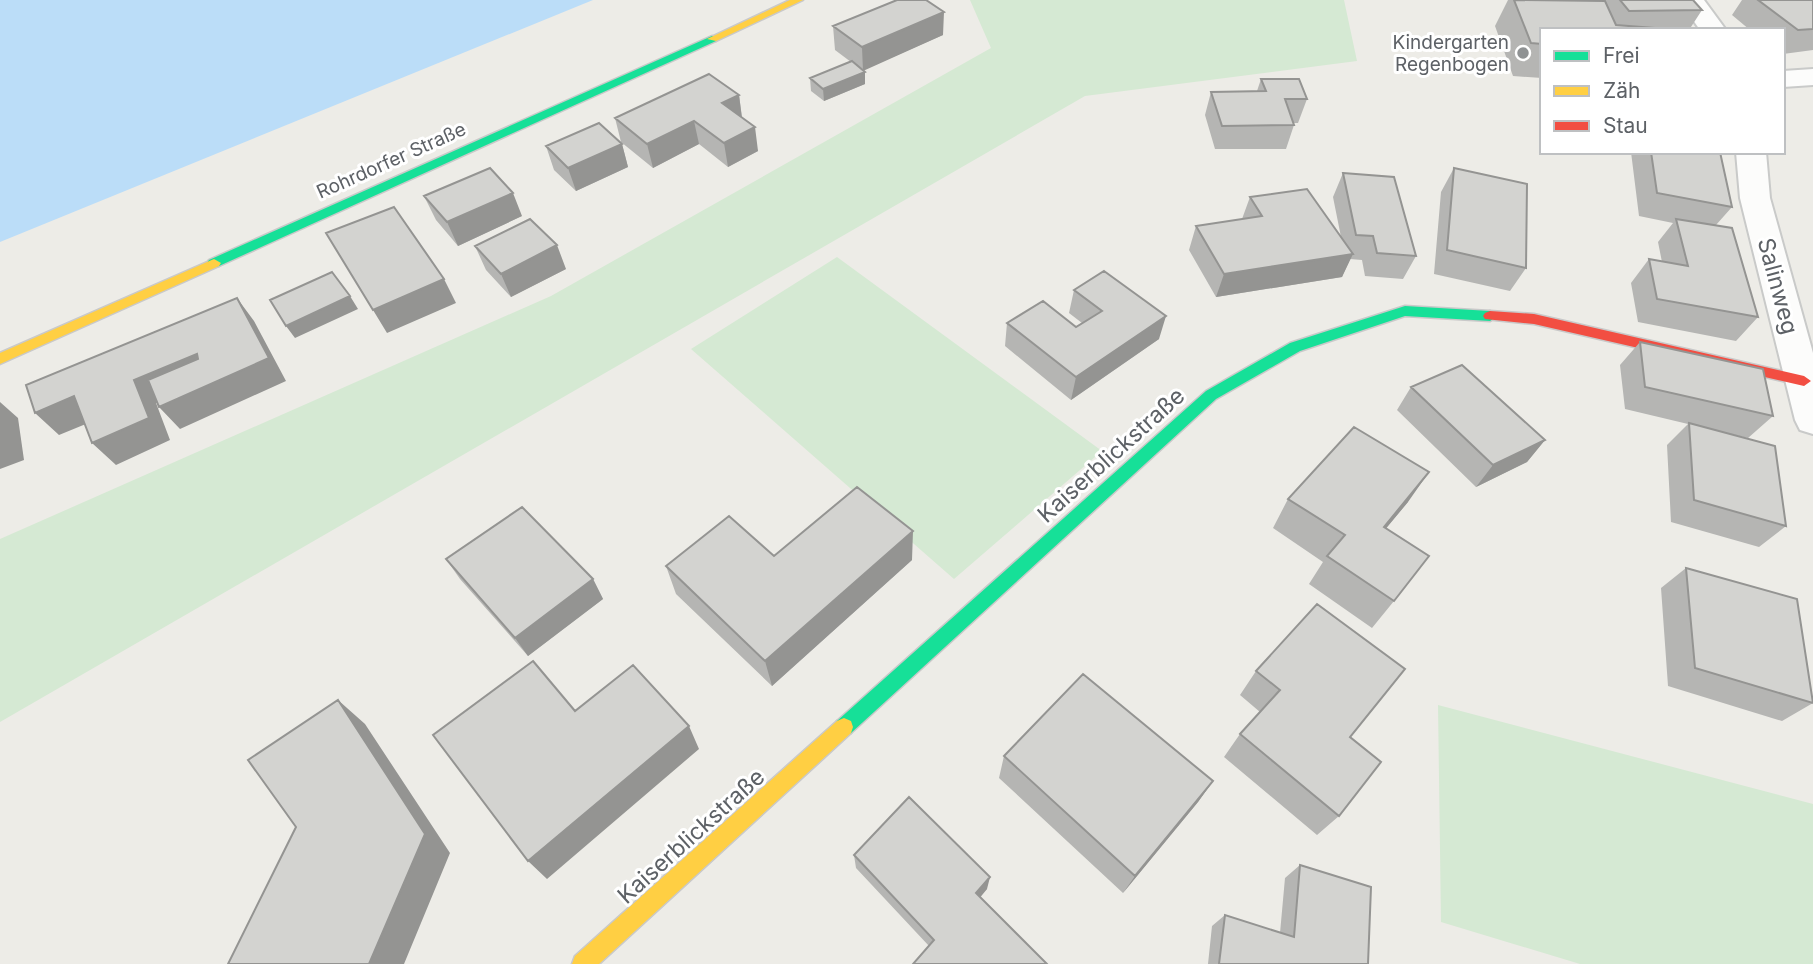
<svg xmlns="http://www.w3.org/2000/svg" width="1813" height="964" viewBox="0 0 1813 964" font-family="Inter,sans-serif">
  <rect width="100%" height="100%" fill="#edece7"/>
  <path fill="#d5e9d3" d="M970 0H1344L1357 61 1085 96 0 722V539L551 296 991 48Z
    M837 257 1102 451 954 579 691 349Z
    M1438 705 1813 804V964H1580L1441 922Z"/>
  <path fill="#bbddf8" d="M0 0H593L0 242Z"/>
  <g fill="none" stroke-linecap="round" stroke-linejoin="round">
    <defs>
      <path id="street" d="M1679 0H1704L1726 30H1700Z
        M1813 69V85L1783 87V71Z
        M1736 152H1766L1770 198 1813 353V434L1800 430 1795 420 1740 198Z"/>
      <path id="fast" d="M712 36 717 39 716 41 219 266 214 267 207 263 209 260Z
        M1405 306 1490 311 1497 316 1490 321 1405 316 1300 351 1216 399 851 733 844 736 837 733 835 727 837 721 1206 391 1290 343Z"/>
      <path id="slow" d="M790 0H803L716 41 707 39Z
        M214 259 221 263 219 266 0 364V353Z
        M844 718 851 721 853 727 851 733 599 964H572L575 956 837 721Z"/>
      <path id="jam" d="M1490 311 1534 314 1804 376 1811 381 1804 386 1534 324 1485 319 1483 316 1485 313Z"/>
    </defs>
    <use href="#street" stroke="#c9cac9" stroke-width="4"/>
    <use href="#fast" stroke="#c9c9c9" stroke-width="3"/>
    <use href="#slow" stroke="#c9c9c9" stroke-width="3"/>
    <use href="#jam" stroke="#c9c9c9" stroke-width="3"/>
    <use href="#street" fill="#fcfcfb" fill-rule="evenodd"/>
    <use href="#fast" fill="#16e098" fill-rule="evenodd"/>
    <use href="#slow" fill="#ffcf43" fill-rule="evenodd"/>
    <use href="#jam" fill="#f24e42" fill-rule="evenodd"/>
  </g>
  <path fill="#b5b5b3" d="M1508 0H1693L1702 10 1689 30H1542V78L1513 76 1495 26Z
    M1742 0H1813V50L1783 54V30H1750L1732 15Z
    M833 26 943 35 863 70 865 84 824 101 811 91 810 78 851 62 835 50Z
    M1261 79 1307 99 1298 123H1294V125L1286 149H1215L1205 115 1211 92 1257 91Z
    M739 95 742 117 758 151 728 167 699 144 653 168 621 142 615 118Z
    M622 144 628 167 576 191 554 170 546 146Z
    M1631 152H1720L1732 207 1716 225 1758 317 1736 341 1638 322 1631 283 1649 259 1662 262 1658 242 1673 223 1639 216Z
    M1454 168 1526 268 1510 291 1434 274 1441 192Z
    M1343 173 1416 256 1403 279 1365 276 1362 260 1350 259 1342 277 1216 297 1189 250 1196 226 1242 219 1250 197 1341 237 1333 197Z
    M424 196 522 216 458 246 436 220Z
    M475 246 566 269 511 297 486 270Z
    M1074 290 1159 339 1071 400 1005 346 1007 323 1076 327 1082 323 1069 313Z
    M1640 342 1773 416 1748 438 1722 432 1786 526 1759 547 1671 522 1667 445 1688 424 1625 409 1620 365Z
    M1411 387 1545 440 1527 462 1476 487 1397 410Z
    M1288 499 1408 502 1386 528 1394 601 1372 628 1309 584 1323 562 1273 528Z
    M446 559 593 579 603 599 528 656 460 579Z
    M912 560 772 686 676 594 666 566Z
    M1686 568 1813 703 1782 721 1668 686 1661 588Z
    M1256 671 1350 737 1339 816 1317 835 1224 757 1240 734 1260 712 1240 695Z
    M1004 756 1213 781 1198 802 1123 893 999 778Z
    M854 855 987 889 929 946 856 868Z
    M1300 865 1368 964H1208L1212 926 1225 915 1280 933 1285 878Z"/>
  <path fill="#949492" d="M944 12 943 35 863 71 862 47Z
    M865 72V84L824 101 823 89Z
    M739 95 742 119 722 103Z
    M694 121 699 144 653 168 647 144Z
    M755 127 758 151 728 167 724 143Z
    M622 144 628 167 576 191 568 168Z
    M513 193 522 216 458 246 447 222Z
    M557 245 566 269 511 297 501 274Z
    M1353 254 1342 277 1216 297 1224 274Z
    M444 279 456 303 387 333 373 310Z
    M350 296 358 309 295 338 286 326Z
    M237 298 254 321 286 381 180 429 159 407 269 358Z
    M1166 316 1159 339 1071 400 1076 377Z
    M197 354 216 376 156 403 170 440 116 465 92 443 134 380Z
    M74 396 98 419 59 435 35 413Z
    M0 402 18 418 24 460 0 469Z
    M1545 440 1527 462 1476 487 1493 465Z
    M1429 472 1408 502 1364 555 1384 527Z
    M913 531 912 560 772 686 765 661Z
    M593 579 603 599 528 656 515 638Z
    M338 700 365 724 450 853 404 964H369Z
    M689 726 699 749 547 879 528 861Z
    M1213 781 1198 802 1123 893 1135 876Z
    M990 877 987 889 974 905 976 893Z"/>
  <path fill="#d3d3d0" stroke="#949492" stroke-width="2" d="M897 0H926L944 12 862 47 833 26Z
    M1514 0 1605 1 1616 25 1681 30H1542V44L1531 43Z
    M1620 0H1693L1702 10 1629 11Z
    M1758 0H1813V29L1798 30Z
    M852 61 865 72 823 89 810 78Z
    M709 74 739 95 722 103 755 127 724 143 694 121 647 144 615 118Z
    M1261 79H1299L1307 99H1285L1294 125 1222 126 1211 92 1266 91Z
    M599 123 622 144 568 168 546 146Z
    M1651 152H1720L1732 207 1657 193Z
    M490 168 513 193 447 222 424 196Z
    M1454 168 1527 184 1526 268 1447 250Z
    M1343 173 1394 177 1416 256 1377 253 1373 236 1356 235Z
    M1307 189 1353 254 1224 274 1196 226 1262 216 1250 197Z
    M394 207 444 279 373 310 326 233Z
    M530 219 557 245 501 274 475 246Z
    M1676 219 1732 228 1758 317 1657 299 1649 259 1688 266Z
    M1104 271 1166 316 1076 377 1007 323 1043 301 1076 327 1102 311 1074 290Z
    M332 272 350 296 286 326 270 300Z
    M237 298 269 358 159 407 148 380 198 359 197 354 134 380 149 418 92 443 74 396 35 413 26 385Z
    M1640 342 1763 369 1773 416 1645 387Z
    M1462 365 1545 440 1493 465 1411 387Z
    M1689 423 1775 446 1786 526 1694 500Z
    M1354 427 1429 472 1384 527 1429 556 1394 601 1327 556 1345 535 1288 499Z
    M857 487 913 531 765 661 666 566 729 516 774 556Z
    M522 507 593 579 515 638 446 559Z
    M1686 568 1797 599 1813 703 1695 668Z
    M1317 604 1405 669 1350 737 1381 762 1339 816 1240 734 1280 690 1256 671Z
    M533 661 575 711 633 665 689 726 528 861 433 735Z
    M1083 674 1213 781 1135 876 1004 756Z
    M338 700 425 834 369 964H228L296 827 248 760Z
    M909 797 990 877 976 893 1047 964H913L934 940 854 855Z
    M1300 865 1371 887 1368 964H1219L1225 915 1294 937Z"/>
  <circle fill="#8f9293" stroke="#fff" stroke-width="2.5" cx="1523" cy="53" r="7"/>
  <g text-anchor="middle" stroke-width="6" stroke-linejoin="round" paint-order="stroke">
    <g font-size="19" fill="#5d6166" stroke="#fff" text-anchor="end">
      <text x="1509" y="49">Kindergarten<tspan x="1509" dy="22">Regenbogen</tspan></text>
    </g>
    <g font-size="19" fill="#5d6166" stroke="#fff">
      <text transform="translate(391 160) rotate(-24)" y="7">Rohrdorfer Straße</text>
    </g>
    <g font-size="23" fill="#5d6166" stroke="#fff">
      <text transform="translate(1778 286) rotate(75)" y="8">Salinweg</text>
      <text transform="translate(1111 455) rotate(-42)" y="8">Kaiserblickstraße</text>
      <text transform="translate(691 836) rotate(-42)" y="8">Kaiserblickstraße</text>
    </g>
  </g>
  <rect x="1540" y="28" width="245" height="126" fill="#ffffff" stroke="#bec0c2" stroke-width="2"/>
  <rect x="1554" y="51" width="35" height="10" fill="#16e098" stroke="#bec0c2" stroke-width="2"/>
  <text x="1603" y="63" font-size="21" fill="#5d6166">Frei</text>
  <rect x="1554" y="86" width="35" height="10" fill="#ffcf43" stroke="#bec0c2" stroke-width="2"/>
  <text x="1603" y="98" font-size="21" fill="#5d6166">Zäh</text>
  <rect x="1554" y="121" width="35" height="10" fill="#f24e42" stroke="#bec0c2" stroke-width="2"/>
  <text x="1603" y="133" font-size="21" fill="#5d6166">Stau</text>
</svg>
